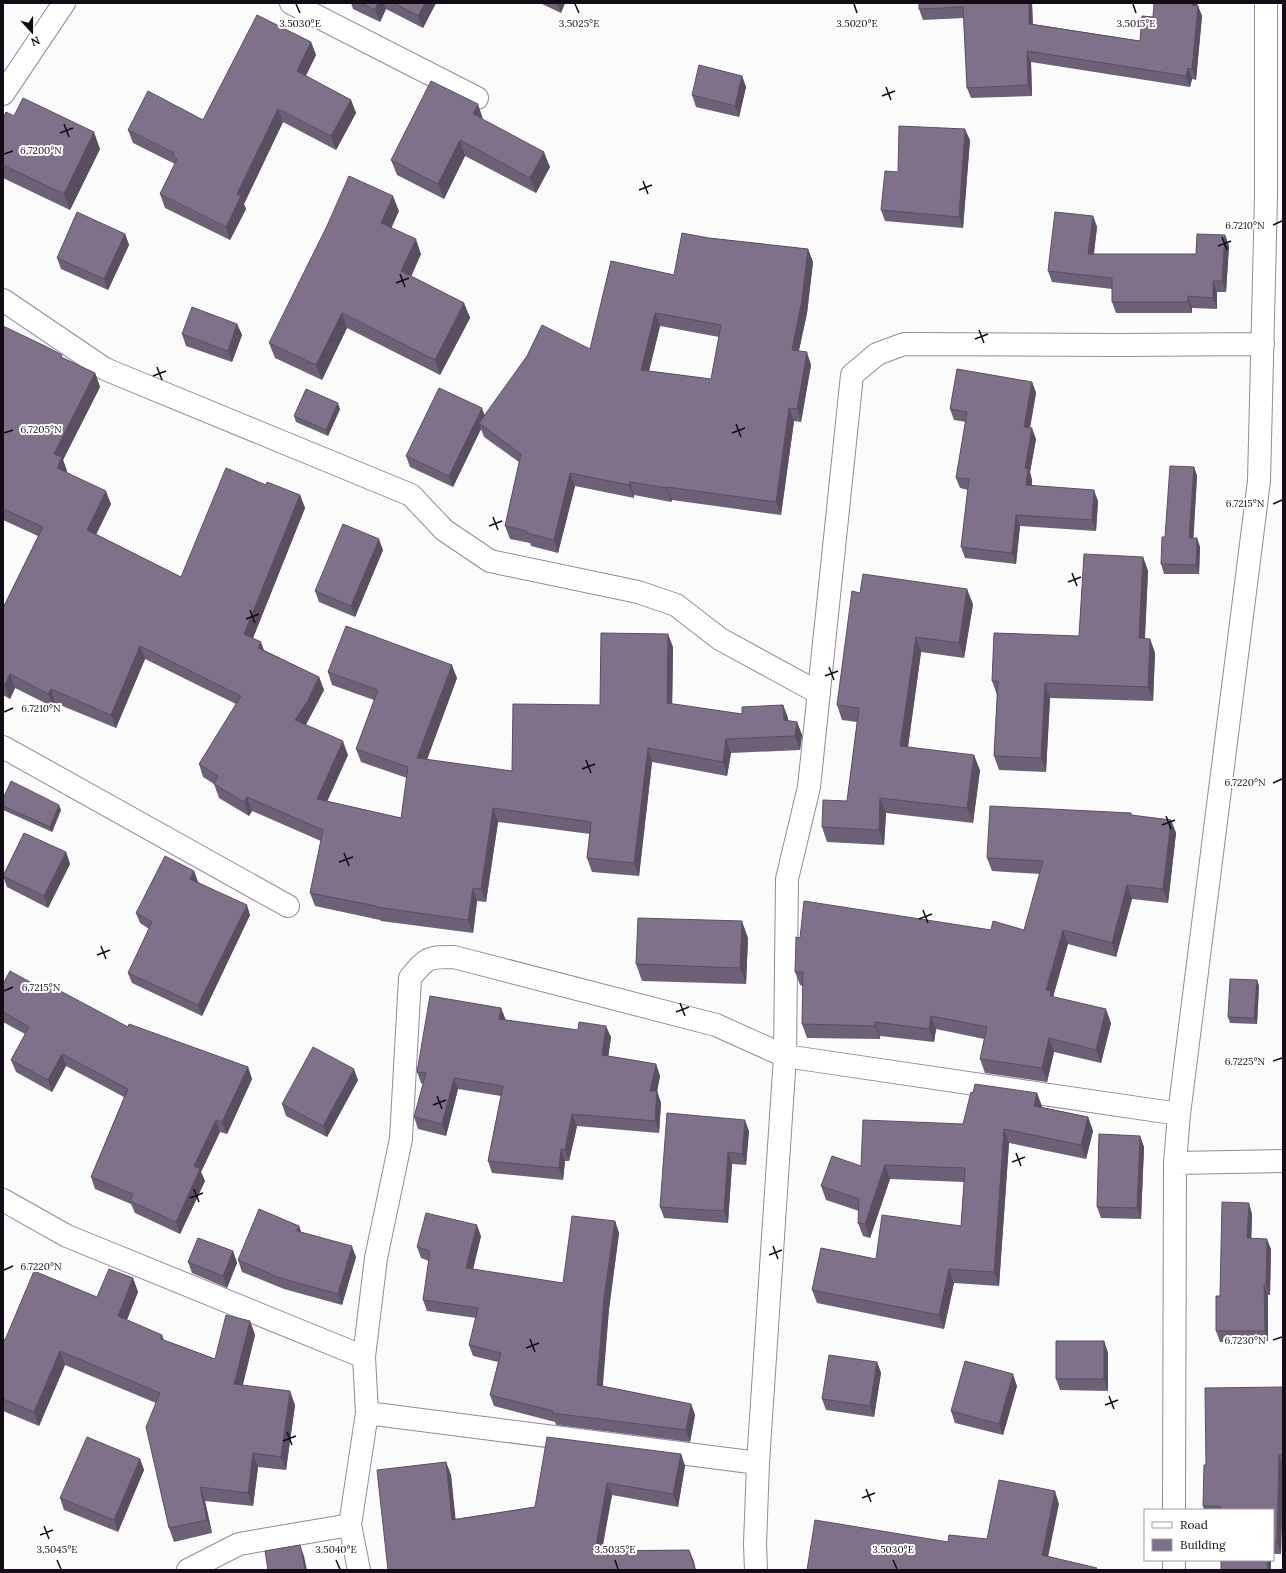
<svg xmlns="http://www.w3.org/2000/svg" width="1286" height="1573" viewBox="0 0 1286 1573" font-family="Lora,serif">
  <rect width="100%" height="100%" fill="#fbfbfb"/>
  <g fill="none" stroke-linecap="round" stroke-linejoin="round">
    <defs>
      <path id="minor" d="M291 3 477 98
        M3 94 64 3
        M3 300 105 369 411 495 444 530 490 561 638 592 676 605 720 639 819 693
        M3 747 288 906
        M1175 1163 1283 1161
        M3 1200 67 1236 364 1357
        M367 1413 758 1463
        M1174 1510 1175 1163 1179 1114 1259 481 1266 196V3
        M188 1570 239 1544 350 1525
        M359 1570 350 1525 367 1413 364 1357 376 1258 401 1139 410 978C427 957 428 957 454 957L716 1025 785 1056 1179 1114
        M756 1570 755 1544 758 1463 785 1056 787 879 809 787 852 375 877 354 904 344 1120 345 1263 344
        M1174 1570V1560"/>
    </defs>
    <use href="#minor" stroke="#9587a0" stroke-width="24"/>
    <use href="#minor" stroke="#fff" stroke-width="22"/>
  </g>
  <path fill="#6d6177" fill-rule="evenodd" d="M351 3H436L423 28 386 9 380 22 353 9Z
    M540 3H565L561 13Z
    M919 3H1032L1033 24 1140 41 1153 17 1198 6 1202 16 1196 80 1192 79 1190 87 1031 62 1032 96 971 98 967 88 964 18 923 20 919 9Z
    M311 42 316 55 306 76 351 100 356 113 336 150 283 122 244 204 246 209 230 240 165 208 160 194 175 164 133 143 128 130 203 120Z
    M742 76 746 87 739 117 696 107 692 95Z
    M14 116 100 149 70 210 3 178V119Z
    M483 120 550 167 536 193 465 156 444 199 397 175 391 160Z
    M970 140 963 228 885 221 881 210 898 172Z
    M399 211 391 227 421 254 411 276 464 303 470 318 440 375 347 328 322 380 275 358 269 343Z
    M1093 216 1097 227 1094 254H1196L1225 235 1229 246 1226 292H1217V309L1192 308V313H1116L1112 302V289L1052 282 1048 271Z
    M125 234 129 245 108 290 61 269 57 258Z
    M709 238 808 249 813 262 807 313 799 351 811 365 801 422 794 421 781 515 672 500 671 502 634 495V498L575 486 558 553 531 546 530 543 510 539 505 526 519 462 484 437 481 429 453 487 410 467 406 456 484 415 590 349 674 275ZM660 326 719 337 711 379 649 371Z
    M237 324 242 335 232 362 186 346 182 334Z
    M3 326 63 358 95 373 100 387 63 460 67 471 66 472 111 504 96 534 181 577 266 485 300 495 305 508 253 638 264 650 319 677 324 690 311 715 306 725 348 755 327 801 401 818 407 778 361 762 356 749 374 700 332 685 328 672 457 678 427 760 512 771 600 705 673 647 672 704 742 714 783 705 788 718V721L797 722 802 735 800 750 731 753 727 776 652 762 639 876 592 872 587 858 590 834 498 822 486 902 477 901 473 933 381 921 380 920 315 906 310 893 321 841 252 811 249 816 219 798 214 784 203 777 199 764 236 704 145 659 116 728 55 703 53 707 15 688 10 699 3 695V608L38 536 3 520Z
    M1032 382 1036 393 1030 428 1036 439 1030 472 1032 480V486L1098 501 1096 531 1020 526 1016 564 965 558 961 547 968 490 960 488 956 478 966 422 954 420 950 409Z
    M340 409 328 436 296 422 294 416Z
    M1194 467 1197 476 1193 538H1197L1200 547 1199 574H1164L1161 564 1165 537Z
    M383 550 355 617 319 602 315 591Z
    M1143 557 1148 571 1145 639H1150L1155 653 1153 701 1050 698 1046 772 999 770 994 756 997 695 992 681 1079 636Z
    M860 593 973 604 964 658 921 652 908 747 980 770 973 823 886 813 884 845 827 842 822 827 847 801 857 722 842 720 837 705Z
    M3 799 61 810 52 832 3 810Z
    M1131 813 1132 816 1171 820 1176 833 1168 903 1132 899 1116 957 1068 944 1053 997 1111 1023 1101 1063 1054 1052 1047 1082 985 1073 980 1059 984 1039 936 1029 934 1042 880 1036V1039L807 1038 802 1024 803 986 800 985 795 972 991 930H1024L1040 874 992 871 987 858Z
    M66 852 70 864 48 908 7 887 3 876Z
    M194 871 198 882 250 915 202 1016 132 983 128 973 149 929 140 923 136 913Z
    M748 938 746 984 642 981 636 964Z
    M1257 980 1259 986 1257 1024 1230 1023 1228 1017Z
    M3 984 48 992 128 1027 248 1067 252 1079 227 1134 220 1132 201 1172 205 1181 180 1234 135 1213 131 1204 95 1189 91 1177 124 1097 66 1066 52 1092 16 1072 11 1060 25 1034 3 1022Z
    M505 1020 611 1037 608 1056 656 1064 660 1076 657 1091 661 1103 659 1133 577 1126 569 1161H565L563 1180 492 1173 488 1161 501 1096 458 1089 446 1136 418 1129 414 1117 423 1084 421 1083 417 1072 506 1020Z
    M358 1080 327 1137 286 1116 282 1104Z
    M973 1093H1037L1041 1107 1088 1117 1093 1131 1086 1159 1009 1143 999 1286 954 1283 944 1329 817 1303 812 1290 876 1259 961 1226 964 1182 890 1179 870 1238 863 1236 858 1223 859 1211 826 1200 821 1186 861 1166 963 1124Z
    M749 1131 746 1165 732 1164 728 1223 664 1218 660 1207Z
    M1140 1136 1144 1147 1141 1219 1101 1218 1097 1207Z
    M1252 1214 1251 1239 1271 1249 1270 1295H1268V1341L1220 1342 1216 1331 1220 1296Z
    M615 1221 619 1233 609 1309 602 1386 691 1404 695 1415 690 1442 556 1425 555 1422 494 1406 490 1395 498 1362 473 1356 469 1345 476 1318 427 1311 423 1300 429 1261 421 1258 417 1247 481 1236 473 1270 563 1283Z
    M299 1226 301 1232 356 1257 342 1305 284 1289 242 1272 238 1260Z
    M233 1251 237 1263 227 1288 192 1273 188 1262Z
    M133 1278 138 1292 127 1320 164 1340 215 1359 250 1321 255 1335 243 1385 295 1405 286 1470 258 1467 253 1506 205 1501 212 1533 174 1542 169 1528 156 1403 65 1365 39 1426 3 1411V1339L5 1340 97 1297Z
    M1104 1341 1108 1353V1391L1060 1390 1056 1379Z
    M877 1362 881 1373 874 1417 826 1410 822 1399Z
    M1017 1386 1003 1435 955 1423 951 1411Z
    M1283 1387V1478L1281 1554H1273V1510H1204L1203 1506 1206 1465Z
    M681 1454 685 1466 678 1507 612 1495 602 1551 689 1550 694 1562 388 1570 446 1462 451 1475 455 1519 535 1507Z
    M140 1459 144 1470 118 1532 64 1510 60 1498Z"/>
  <path fill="#594f61" d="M378 3H384L386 9 380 22 375 10Z
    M425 3H436L423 28 418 16Z
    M557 3H565L561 13Z
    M1029 3H1032L1033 34 1029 24Z
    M1192 3H1198L1196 16 1192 5Z
    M1198 6 1202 16 1196 80 1192 69Z
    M311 42 316 55 301 84 297 71Z
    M1027 51 1031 62 1032 96 1028 85Z
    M1188 68 1192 79 1190 87 1186 76Z
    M742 76 746 87 739 117 735 106Z
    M351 100 356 113 336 150 331 136Z
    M478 104 483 119 473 114Z
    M278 109 283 122 244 204 246 209 230 240 226 227 237 194Z
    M965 129 970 140 963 228 959 217Z
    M94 132 100 149 70 210 64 194Z
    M460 140 465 156 444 199 438 184Z
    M544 152 550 167 536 193 530 178Z
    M393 196 399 211 387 238 381 223Z
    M1093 216 1097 227 1092 266 1088 254Z
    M125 234 129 245 108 290 104 279Z
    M1225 235 1229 246 1226 292 1222 281Z
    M416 239 421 254 407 286 401 271Z
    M808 249 813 262 807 313 796 363 792 350Z
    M1213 281 1217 292V309L1213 298Z
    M1188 296 1192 308V313L1188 302Z
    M464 303 470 318 440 375 435 360Z
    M342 313 347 328 322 380 316 365Z
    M655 313 660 326 646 383 641 370Z
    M237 324 242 335 232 362 228 351Z
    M807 352 811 365 801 422 797 409Z
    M95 373 100 387 63 460 67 471 62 481 57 468 54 454Z
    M1032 382 1036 393 1028 437 1024 427Z
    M338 403 340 409 328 436 326 430Z
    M482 408 486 419 479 423 481 429 453 487 449 476Z
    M789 408 794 421 781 515 776 502Z
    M1032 428 1036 439 1030 472 1032 480 1030 496 1026 485 1025 468Z
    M1194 467 1197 476 1193 547 1189 538Z
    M570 473 575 486 558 553 554 540Z
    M630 482 634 495V498L629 485Z
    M667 487 672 500 671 502 667 488Z
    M1094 490 1098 501 1096 531 1092 520Z
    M106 491 111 504 92 543 87 530Z
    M300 495 305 508 249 648 244 634Z
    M1016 515 1020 526 1016 564 1012 553Z
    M1197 538 1200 547 1199 574 1196 565Z
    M379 539 383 550 355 617 351 606Z
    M1143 557 1148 571 1144 653 1139 638Z
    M967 589 973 604 964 658 959 643Z
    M668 634 673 647 672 717 667 703Z
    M916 637 921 652 906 761 900 746Z
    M1150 639 1155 653 1153 701 1148 687Z
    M261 642 266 656 258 648Z
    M140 646 145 659 116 728 111 715Z
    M452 665 457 678 422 772 417 758Z
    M10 674 15 688 10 699 5 685Z
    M319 677 324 690 311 715 300 734 295 720Z
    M1045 683 1050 698 1046 772 1041 758Z
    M51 689 55 703 53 707 48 694Z
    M783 705 788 718 789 733 784 720Z
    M797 722 802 735 800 750 795 736Z
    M726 739 731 753 727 776 723 762Z
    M343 741 348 755 322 813 317 799Z
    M648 748 652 762 639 876 634 863Z
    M974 755 980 770 973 823 967 808Z
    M247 797 252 811 249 816 244 802Z
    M880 798 886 813 884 845 879 830Z
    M59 805 61 810 52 832 50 827Z
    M493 808 498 822 486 902 481 889Z
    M1171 820 1176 833 1168 903 1163 889Z
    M66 852 70 864 48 908 44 896Z
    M194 871 198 882 190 879Z
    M1127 885 1132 899 1116 957 1112 943Z
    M473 888 477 901 473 933 468 920Z
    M247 905 250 915 202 1016 198 1005Z
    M742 921 748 938 746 984 740 968Z
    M1063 930 1068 944 1053 997 1055 1004 1046 990Z
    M1257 980 1259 986 1257 1024 1254 1018Z
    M501 1008 506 1020 504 1031 499 1019Z
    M1106 1009 1111 1023 1101 1063 1096 1050Z
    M931 1016 936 1029 934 1042 929 1029Z
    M875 1022 880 1036V1039L875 1026Z
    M606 1026 611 1037 607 1067 602 1055Z
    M1049 1038 1054 1052 1047 1082 1042 1068Z
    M62 1054 66 1066 52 1092 48 1080Z
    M656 1064 660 1076 655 1103 650 1091Z
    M248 1067 252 1079 227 1134 222 1122Z
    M354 1069 358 1080 327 1137 323 1126Z
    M454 1078 458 1089 446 1136 442 1124Z
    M657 1091 661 1103 659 1133 655 1121Z
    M1037 1093 1042 1106 1039 1119 1034 1106Z
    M572 1114 577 1126 569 1161 565 1150Z
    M1088 1117 1093 1131 1086 1159 1081 1145Z
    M216 1120 220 1132 201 1172 205 1181 180 1234 176 1222 194 1166Z
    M745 1120 749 1131 746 1165 742 1154Z
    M1004 1129 1009 1143 999 1286 994 1272Z
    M1140 1136 1144 1147 1141 1219 1137 1208Z
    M561 1149 565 1161 563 1180 559 1168Z
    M728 1152 732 1164 728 1223 724 1211Z
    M885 1165 890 1179 870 1238 865 1224Z
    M1249 1203 1252 1214 1251 1249 1247 1238Z
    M615 1221 619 1233 609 1309 602 1397 597 1385 604 1298Z
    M477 1225 481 1236 470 1280 466 1268Z
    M299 1226 303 1237 297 1231Z
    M1267 1239 1271 1249 1270 1295 1266 1285Z
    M352 1246 356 1257 342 1305 338 1294Z
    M233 1251 237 1263 227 1288 223 1276Z
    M949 1269 954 1283 944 1329 939 1315Z
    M133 1278 138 1292 123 1329 118 1316Z
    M1264 1285 1268 1295V1341L1265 1331Z
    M250 1321 255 1335 239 1398 234 1384Z
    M162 1335 167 1349 161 1339Z
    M1104 1341 1108 1353V1391L1104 1379Z
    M60 1351 65 1365 39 1426 34 1412Z
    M877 1362 881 1373 874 1417 870 1406Z
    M1013 1374 1017 1386 1003 1435 999 1424Z
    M290 1391 295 1405 286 1470 281 1457Z
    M691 1404 695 1415 690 1442 686 1430Z
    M253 1453 258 1467 253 1506 248 1493Z
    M681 1454 685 1466 678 1507 673 1494Z
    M1279 1455 1283 1466 1281 1554 1277 1542Z
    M140 1459 144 1470 118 1532 114 1520Z
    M446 1462 451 1475 457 1532 452 1520Z
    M607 1483 612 1495 599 1563 595 1551Z
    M200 1487 205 1501 212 1533 207 1520Z
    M1055 1491 1059 1504 1046 1567 1042 1555Z
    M300 1545 304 1556 307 1570H305Z
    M689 1550 694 1562 696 1570H695Z
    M1267 1560H1271V1570H1268Z"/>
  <path fill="#7f718a" stroke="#594f61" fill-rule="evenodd" d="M361 3H378L375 10Z
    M394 3H425L418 16Z
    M919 3H1029V24L1140 41 1142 16 1153 17 1154 3H1192V5L1198 6 1192 69 1188 68 1186 76 1027 51 1028 85 967 88 963 7 919 9Z
    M257 15 311 42 297 71 351 100 331 136 278 109 237 194 241 196 226 227 160 194 177 159 173 156 174 153 128 130 148 91 203 120Z
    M699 65 742 76 735 106 692 95Z
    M431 81 478 104 473 114 544 152 530 178 460 140 438 184 391 160Z
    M23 98 94 132 64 194 3 165V119L6 112 14 116Z
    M899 126 965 129 959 217 881 210 885 171 898 172Z
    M349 176 393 196 381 223 416 239 401 271 464 303 435 360 342 313 316 365 269 343 327 226Z
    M77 212 125 234 104 279 57 258Z
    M1055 212 1093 216 1088 254H1196L1197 234 1225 235 1222 281H1213V298L1188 296V302H1112V278L1048 271Z
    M682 233 709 238 808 249 802 300 792 350 807 352 797 409 789 408 776 502 667 487V488L630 482 629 485 570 473 554 540 526 533 527 531 505 526 521 454 479 423 527 356 542 325 590 349 611 261 674 275ZM655 313 721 325 711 379 641 370Z
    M192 307 237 324 228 351 182 334Z
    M3 326 47 347 62 355 61 357 95 373 54 454 62 457 57 468 106 491 87 530 181 577 226 468 266 485 267 482 300 495 244 634 261 642 258 648 319 677 307 702 295 720 343 741 317 799 401 818 408 767 356 749 378 690 328 672 346 626 452 665 417 758 512 771 513 704 600 705 601 633 668 634 667 703 742 714V707L783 705 784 720 797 722 795 736 726 739 723 762 648 748 634 863 587 858 591 822 493 808 481 889 473 888 468 920 376 907V906L310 893 323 830 247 797 244 802 214 784 218 776 199 764 241 696 140 646 111 715 51 689 48 694 10 674 5 685 3 684V608L43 527 3 509Z
    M957 369 1032 382 1024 427 1032 428 1025 468 1028 469 1026 485 1094 490 1092 520 1016 515 1012 553 961 547 969 479 956 478 967 412 950 409Z
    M439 388 482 408 449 476 406 456Z
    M306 389 338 403 326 430 294 416Z
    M1170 466 1194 467 1189 538H1197L1196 565 1161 564 1162 537H1165Z
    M343 524 379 539 351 606 315 591Z
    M1084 554 1143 557 1139 638 1150 639 1148 687 1045 683 1041 758 994 756 998 681H992L994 633 1079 636Z
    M863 574 967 589 959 643 916 637 900 746 974 755 967 808 880 798 879 830 822 827 823 800 847 801 859 708 837 705 852 591 860 593Z
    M11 781 59 805 50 827 3 806V799Z
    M990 806 1131 813V815L1171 820 1163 889 1127 885 1112 943 1063 930 1046 990 1051 991 1050 996 1106 1009 1096 1050 1049 1038 1042 1068 980 1059 987 1027 931 1016 929 1029 875 1022V1026L802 1024 803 972H795L796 937 800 938 804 901 991 930 993 921 1024 930 1043 861 987 858Z
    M24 833 66 852 44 896 3 876Z
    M165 856 194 871 190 879 247 905 198 1005 128 973 152 922 136 913Z
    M638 918 742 921 740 968 636 964Z
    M10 971 48 992 51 986 128 1027 129 1024 248 1067 222 1122 216 1120 194 1166 200 1169 176 1222 130 1201 133 1194 91 1177 128 1089 62 1054 48 1080 11 1060 29 1027 3 1012V984Z
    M1230 979 1257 980 1254 1018 1228 1017Z
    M430 996 501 1008 499 1019 578 1030 579 1022 606 1026 602 1055 656 1064 650 1091H657L655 1121 572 1114 565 1150 561 1149 559 1168 488 1161 503 1086 454 1078 442 1124 414 1117 426 1073 417 1072Z
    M313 1047 354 1069 323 1126 282 1104Z
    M975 1084 1037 1093 1034 1106 1088 1117 1081 1145 1004 1129 994 1272 949 1269 939 1315 812 1290 821 1248 876 1259 882 1215 961 1226 965 1168 885 1165 865 1224 858 1223 859 1199 821 1186 832 1156 861 1166 863 1120 963 1124 971 1092 973 1093Z
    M667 1113 745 1120 742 1154 728 1152 724 1211 660 1207Z
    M1099 1134 1140 1136 1137 1208 1097 1207Z
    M1222 1202 1249 1203 1247 1238 1267 1239 1266 1285H1264L1265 1331H1216V1296H1220Z
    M259 1209 299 1226 297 1231 352 1246 338 1294 280 1278 238 1260Z
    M426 1213 477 1225 466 1268 563 1283 572 1216 615 1221 604 1298 597 1385 691 1404 686 1430 552 1413 553 1411 490 1395 501 1353 469 1345 478 1308 423 1300 430 1251 417 1247Z
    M198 1238 233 1251 223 1276 188 1262Z
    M109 1269 133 1278 118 1316 162 1335 161 1339 215 1359 226 1315 250 1321 234 1384 290 1391 281 1457 253 1453 248 1493 200 1487 207 1520 169 1528 146 1427 160 1393 60 1351 34 1412 3 1399V1339L5 1340 34 1271 97 1297Z
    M1056 1341H1104V1379H1056Z
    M829 1355 877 1362 870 1406 822 1399Z
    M965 1361 1013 1374 999 1424 951 1411Z
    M1283 1387V1455H1279L1277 1542 1273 1543V1510H1220V1506H1203L1204 1465H1206L1205 1388Z
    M87 1437 140 1459 114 1520 60 1498Z
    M547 1437 681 1454 673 1494 607 1483 595 1551 689 1550 695 1570H388L377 1470 446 1462 452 1520 535 1507Z
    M999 1480 1055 1491 1042 1555 1097 1568 1096 1570H807L815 1520 948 1542 949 1535 987 1539Z
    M300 1545 305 1570H268L265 1551Z
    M1221 1560H1267L1268 1570H1221Z"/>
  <path fill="none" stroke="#110c15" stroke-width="1.5" d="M296 4 300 13M575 4 579 13M854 4 857 13M1133 4 1136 13M886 87 891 100M882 96 895 91M64 124 69 137M60 133 73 128M4 154 13 151M643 181 648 194M639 190 652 185M1273 225 1282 221M1222 237 1227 250M1218 246 1231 241M400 274 405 287M396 283 409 278M979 330 984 343M975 339 988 334M157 367 162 380M153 376 166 371M736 424 741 437M4 433 13 430M732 433 745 428M1273 504 1282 500M493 517 498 530M489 526 502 521M1072 573 1077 586M1068 582 1081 577M250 610 255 623M246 619 259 614M829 667 834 680M825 676 838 671M4 712 13 708M586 760 591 773M582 769 595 764M1273 783 1282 779M1166 816 1171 829M1162 825 1175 820M344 853 349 866M339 862 353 857M923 910 928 923M919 919 932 914M101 946 106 959M97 955 110 950M4 991 13 987M680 1003 685 1016M676 1012 689 1007M1273 1061 1282 1058M437 1096 442 1109M433 1105 446 1100M1016 1153 1021 1166M1012 1162 1025 1157M194 1189 199 1202M190 1198 203 1193M773 1246 778 1259M769 1255 782 1250M4 1270 13 1266M530 1339 535 1352M1273 1340 1282 1337M526 1348 539 1343M1109 1396 1114 1409M1105 1405 1118 1400M287 1432 292 1445M283 1441 296 1436M866 1489 871 1502M862 1498 875 1493M44 1526 49 1539M40 1535 53 1530M57 1560 61 1569M336 1560 340 1569M615 1560 618 1569M893 1560 897 1569"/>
  <g font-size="10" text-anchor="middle" fill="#110c15" stroke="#fff" stroke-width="4" stroke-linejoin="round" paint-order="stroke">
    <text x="300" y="27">3.5030°E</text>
    <text x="579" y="27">3.5025°E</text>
    <text x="857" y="27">3.5020°E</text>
    <text x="1136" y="27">3.5015°E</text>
    <text x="41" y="154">6.7200°N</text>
    <text x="1245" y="229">6.7210°N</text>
    <text x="41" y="433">6.7205°N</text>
    <text x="1245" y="507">6.7215°N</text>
    <text x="41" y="712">6.7210°N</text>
    <text x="1245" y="786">6.7220°N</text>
    <text x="41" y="991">6.7215°N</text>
    <text x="1245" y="1065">6.7225°N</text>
    <text x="41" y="1270">6.7220°N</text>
    <text x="1245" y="1344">6.7230°N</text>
    <text x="57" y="1553">3.5045°E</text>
    <text x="336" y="1553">3.5040°E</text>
    <text x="615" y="1553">3.5035°E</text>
    <text x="893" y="1553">3.5030°E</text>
  </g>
  <rect width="1286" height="1573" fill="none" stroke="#110c15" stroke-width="8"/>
  <rect x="1144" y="1509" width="130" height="52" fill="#ffffff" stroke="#a09ea1"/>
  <rect x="1152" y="1522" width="20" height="6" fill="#ffffff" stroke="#a09ea1"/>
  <text x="1180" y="1529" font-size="12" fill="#110c15">Road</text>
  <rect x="1152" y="1539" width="20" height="12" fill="#7f718a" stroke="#a09ea1"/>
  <text x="1180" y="1549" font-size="12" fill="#110c15">Building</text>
  <g transform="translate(32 32) rotate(159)" stroke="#ffffff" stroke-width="3" paint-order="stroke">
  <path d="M0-3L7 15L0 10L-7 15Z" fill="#110c15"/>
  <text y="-6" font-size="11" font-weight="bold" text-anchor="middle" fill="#110c15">N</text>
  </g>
</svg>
